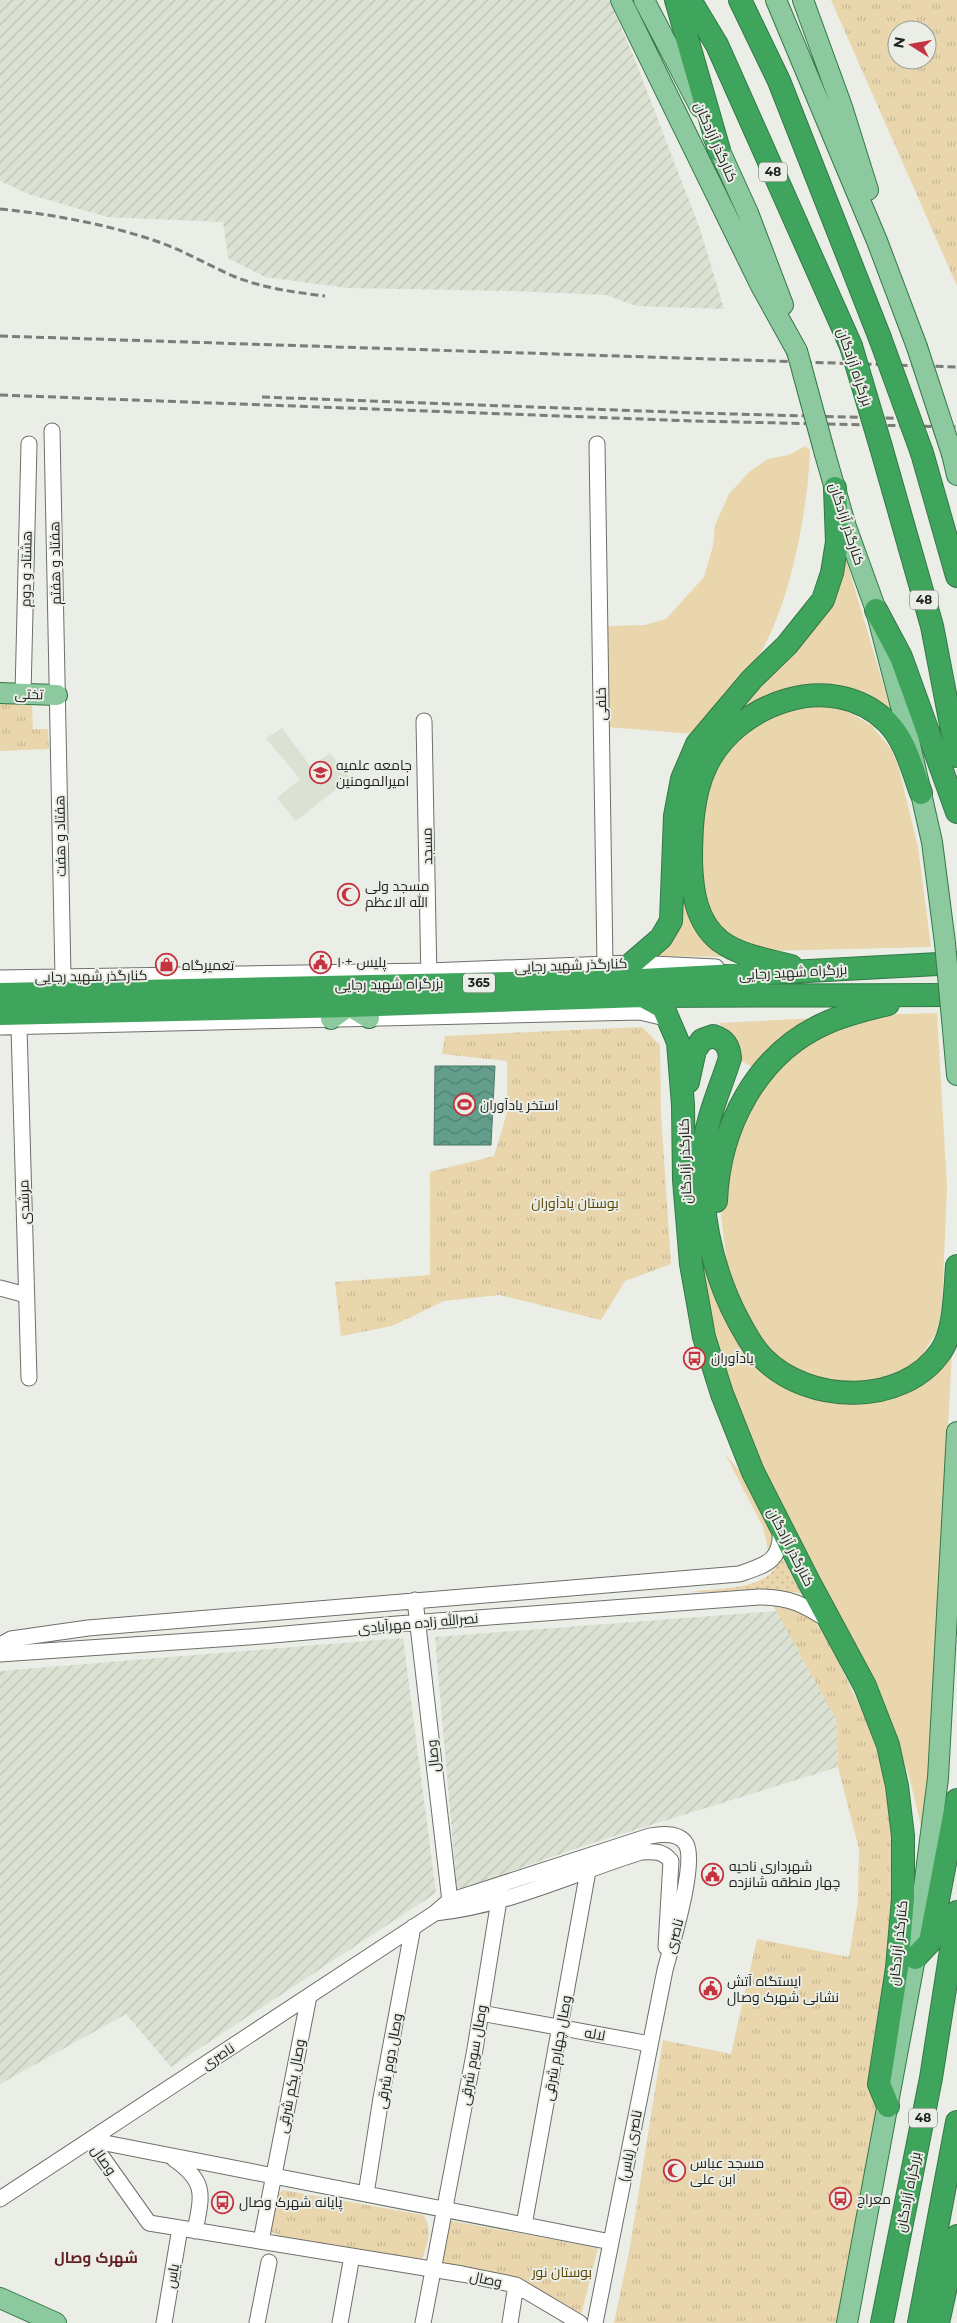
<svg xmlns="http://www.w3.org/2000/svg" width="957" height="2323" viewBox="0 0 957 2323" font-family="Montserrat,Cairo,sans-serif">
  <defs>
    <pattern id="industrial-furrows" width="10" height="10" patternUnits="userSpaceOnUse" patternTransform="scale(1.25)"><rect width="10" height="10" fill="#dbe2d3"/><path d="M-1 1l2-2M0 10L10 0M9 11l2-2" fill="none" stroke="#bcc2b5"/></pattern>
    <pattern id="park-tufts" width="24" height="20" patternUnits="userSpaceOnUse" patternTransform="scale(1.25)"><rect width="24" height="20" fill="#e9d6ad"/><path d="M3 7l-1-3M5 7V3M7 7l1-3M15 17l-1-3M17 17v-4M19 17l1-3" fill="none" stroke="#c8b795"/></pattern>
    <pattern id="garden-dots" width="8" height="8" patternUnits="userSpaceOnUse" patternTransform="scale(1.25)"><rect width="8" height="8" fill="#e9d6ad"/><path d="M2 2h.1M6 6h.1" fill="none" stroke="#c8b795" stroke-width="1.8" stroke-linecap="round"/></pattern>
    <pattern id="water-waves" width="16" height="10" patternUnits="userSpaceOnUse" patternTransform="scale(1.25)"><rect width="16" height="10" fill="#629e8b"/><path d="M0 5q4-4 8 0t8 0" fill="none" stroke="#508071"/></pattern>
  </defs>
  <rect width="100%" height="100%" fill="#eaeee6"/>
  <path fill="#dbe2d3" d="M282 728 311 767 330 753 350 778 296 821 277 798 300 779 266 738Z"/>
  <path fill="url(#industrial-furrows)" d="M0 0H609L633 55 700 229 724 309 636 306 606 295 513 291 348 288 265 277 228 258 223 222 107 217 28 194 0 181Z
    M777 1611 836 1719 838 1767 586 1845 457 1890 435 1637Z
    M403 1638 436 1893 171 2067 126 2014 0 2084V1671Z"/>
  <path fill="#e9d6ad" d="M805 446 810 450C808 511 789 613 754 663 736 688 714 710 694 734L607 727 608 626 645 625 666 619 704 577 713 546 715 525 729 494 749 472 768 459 789 455Z
    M843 549 892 714C813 667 722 691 693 783 687 802 686 823 685 842 684 873 685 907 704 933 711 944 723 950 733 957L651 956C659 949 669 941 674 931 683 912 680 888 680 867 680 834 680 801 693 770 718 708 783 675 819 620 833 599 837 573 843 549Z
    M819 702 847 711 871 725 891 749 898 765 918 847 931 947 767 951 733 941 704 906 699 826 714 765 751 722Z
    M937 1013 947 1187 942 1305 937 1331 921 1357 905 1371 890 1379 824 1384 779 1361 753 1333 728 1271 721 1216 722 1189 748 1103 802 1046 872 1015Z
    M818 1018 756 1069 741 1061C744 1042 733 1032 718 1023Z
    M696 1191 731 1328 840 1400 952 1352 931 1746 924 1838 909 1776 879 1690 743 1431 719 1359 702 1282Z
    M725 1454C743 1473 785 1529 769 1554L763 1527Z"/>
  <path fill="url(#park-tufts)" fill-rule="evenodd" d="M831 0H957V286ZM897 30H927V60H897Z
    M0 703 32 704 33 729H48L49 749 0 751Z
    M642 1027 660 1045 661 1115 671 1264 625 1281 601 1320 500 1295 444 1301 392 1326 341 1336 335 1282 430 1275V1172L494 1156 507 1113V1061L442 1054 445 1036Z
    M783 1603 808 1613 825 1634 874 1736 883 1765 898 1844 879 2098 837 2323H614L630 2247 663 2040 731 2054 757 1939 849 1957 858 1901 859 1849 838 1767 836 1719 773 1605Z
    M283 2190 423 2215C434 2230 427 2245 421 2262L281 2237 270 2231 276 2196Z
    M447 2220 598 2248 581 2315 522 2284 439 2263Z"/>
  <path fill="url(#garden-dots)" d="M781 1555 802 1594 795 1592H692C722 1587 773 1592 781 1555Z"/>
  <path fill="url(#water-waves)" stroke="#4e796b" d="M435 1066H495L491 1145H434Z"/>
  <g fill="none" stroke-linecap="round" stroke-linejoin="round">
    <defs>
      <path id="minor" d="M52 431 63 977
        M597 444 605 964
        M23 694 29 444
        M424 721 429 980
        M0 978 429 971 632 963 716 967
        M0 1027 640 1012 661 1017 672 1025
        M19 1027 29 1378
        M0 1288 26 1295
        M415 1600 451 1910
        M0 1645 11 1639 88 1628 739 1574C766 1565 783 1561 780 1527
        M0 1654 262 1636 397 1624 759 1597C790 1597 802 1604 828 1620
        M435 1913C506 1906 574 1873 641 1852 654 1851 663 1851 671 1861L666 1947
        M481 2013 650 2044
        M90 2140 149 2223 462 2274 516 2285 580 2323
        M90 2140 611 2242
        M174 2159C207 2182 202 2195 195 2231
        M366 2194 381 2098 413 1927
        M0 2199 435 1913 449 1901 650 1836C661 1834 679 1832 686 1844 697 1863 671 1947 665 1970L595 2323
        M524 2225 588 1871
        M261 2241 309 1996
        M164 2323 180 2228
        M257 2323 269 2262
        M340 2323 352 2256
        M423 2323 475 2049 499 1900
        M510 2323 516 2285"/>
      <path id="major" d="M621 0 761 286 797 351
        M644 0 700 107
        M776 0 877 241 917 347
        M803 0 842 107 868 190
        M713 136 748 213 783 305
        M825 454 846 527 876 610 903 714 932 842 945 943
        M952 454 957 475
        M0 693 57 695
        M331 1019 349 1006 369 1018
        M953 1030 957 1075
        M0 2298 56 2323
        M847 2323 915 1958 938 1778 957 1432"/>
      <path id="highway" d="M676 0 719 150
        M690 0 717 45 851 346
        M740 0 779 81 880 338
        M881 447 932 626 957 756
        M922 453 957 576
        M876 610 901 657 957 812
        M632 963 661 938 671 921 675 816 682 779 697 744 752 679 787 645 823 600 832 573 837 542 835 488
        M791 966C768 960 740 956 720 941 696 922 692 891 691 862 691 831 692 795 706 766 736 703 832 668 887 722 906 741 912 769 921 793
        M0 994 642 980 957 963
        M643 996 663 1007 678 1042 683 1105 684 1180 691 1264 704 1337 722 1394 753 1472 809 1582 865 1686 888 1745 897 1786 903 1836V1898L897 1968 879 2084 888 2106
        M0 1014 349 1006 643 996 957 995
        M688 1082 695 1050 702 1040 713 1036C725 1040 729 1046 730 1058 721 1087 708 1114 704 1145 698 1205 710 1267 738 1320 746 1334 752 1347 763 1358 808 1404 903 1407 941 1351 955 1331 955 1290 957 1266
        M716 1201C719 1128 756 1054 826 1023 846 1014 867 1009 888 1004
        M915 1958 930 1942 957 1800
        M882 2323 931 2078 957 1912
        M919 2323 957 2122
        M938 2323 957 2236"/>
    </defs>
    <use href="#minor" stroke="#6d706a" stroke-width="17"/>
    <use href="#major" stroke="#347848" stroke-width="22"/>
    <use href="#highway" stroke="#347848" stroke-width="24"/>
    <use href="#minor" stroke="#fff" stroke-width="15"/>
    <use href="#major" stroke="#8cc99e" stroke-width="20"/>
    <use href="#highway" stroke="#3fa55d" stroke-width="22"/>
    <path stroke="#7a7d78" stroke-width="3" stroke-dasharray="8 4" stroke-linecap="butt" d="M0 209C51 214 105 224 153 240 181 249 206 264 233 276 262 288 293 292 325 296
      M0 336 957 367
      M0 395 694 421 957 427
      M262 397 697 413 920 419"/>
    <defs>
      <path id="major-bridge" d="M917 347 952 454
        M797 351 825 454
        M945 943 953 1030"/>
      <path id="highway-bridge" d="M880 338 922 453
        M851 346 881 447"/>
    </defs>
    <use href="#major-bridge" stroke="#347848" stroke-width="22" stroke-linecap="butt"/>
    <use href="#highway-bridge" stroke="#347848" stroke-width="24" stroke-linecap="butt"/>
    <use href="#major-bridge" stroke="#8cc99e" stroke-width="20"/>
    <use href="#highway-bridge" stroke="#3fa55d" stroke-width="22"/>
  </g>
  <defs>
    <symbol id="university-ring" viewBox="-11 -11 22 22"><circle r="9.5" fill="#eaeee6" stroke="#c43440" stroke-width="1.5"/><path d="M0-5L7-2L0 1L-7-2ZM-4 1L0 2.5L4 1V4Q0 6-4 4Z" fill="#c43440"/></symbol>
    <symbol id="mosque-ring" viewBox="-11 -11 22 22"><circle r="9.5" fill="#eaeee6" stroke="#c43440" stroke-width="1.5"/><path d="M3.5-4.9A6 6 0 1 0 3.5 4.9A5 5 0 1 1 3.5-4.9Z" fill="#c43440"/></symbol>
    <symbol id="civic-ring" viewBox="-11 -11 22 22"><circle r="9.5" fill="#eaeee6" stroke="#c43440" stroke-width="1.5"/><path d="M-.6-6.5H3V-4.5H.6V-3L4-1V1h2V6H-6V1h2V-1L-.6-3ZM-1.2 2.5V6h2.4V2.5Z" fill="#c43440"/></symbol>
    <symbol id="shop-ring" viewBox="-11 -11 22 22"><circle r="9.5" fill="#eaeee6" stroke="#c43440" stroke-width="1.5"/><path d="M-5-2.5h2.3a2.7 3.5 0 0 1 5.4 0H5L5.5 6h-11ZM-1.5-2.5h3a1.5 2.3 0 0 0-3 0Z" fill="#c43440"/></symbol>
    <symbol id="stadium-ring" viewBox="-11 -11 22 22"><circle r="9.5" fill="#eaeee6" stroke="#c43440" stroke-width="1.5"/><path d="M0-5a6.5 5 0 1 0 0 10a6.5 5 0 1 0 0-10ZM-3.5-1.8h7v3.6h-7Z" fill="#c43440"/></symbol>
    <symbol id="bus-ring" viewBox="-11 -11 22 22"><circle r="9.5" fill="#eaeee6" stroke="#c43440" stroke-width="1.5"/><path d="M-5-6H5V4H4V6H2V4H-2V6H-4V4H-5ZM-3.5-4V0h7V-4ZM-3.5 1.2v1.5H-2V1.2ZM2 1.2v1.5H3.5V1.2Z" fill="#c43440"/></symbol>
  </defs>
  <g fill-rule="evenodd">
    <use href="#university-ring" x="308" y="760" width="25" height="25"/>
    <use href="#mosque-ring" x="336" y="882" width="25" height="25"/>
    <use href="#civic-ring" x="308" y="950" width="25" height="25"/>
    <use href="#shop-ring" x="154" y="952" width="25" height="25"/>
    <use href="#stadium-ring" x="452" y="1092" width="25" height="25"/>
    <use href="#bus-ring" x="682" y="1346" width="25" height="25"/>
    <use href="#civic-ring" x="700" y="1862" width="25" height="25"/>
    <use href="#civic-ring" x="698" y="1976" width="25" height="25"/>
    <use href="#mosque-ring" x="662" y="2158" width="25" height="25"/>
    <use href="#bus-ring" x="828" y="2186" width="25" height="25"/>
    <use href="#bus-ring" x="210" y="2190" width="25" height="25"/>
  </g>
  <g text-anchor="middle" stroke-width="4" stroke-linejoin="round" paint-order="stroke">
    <g fill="#eaeee6" stroke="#5d605b" stroke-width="1">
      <rect x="759" y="162.5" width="28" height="19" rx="4"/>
      <rect x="910" y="590.5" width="28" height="19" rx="4"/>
      <rect x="463" y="973.5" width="32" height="19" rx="4"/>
      <rect x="909" y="2108.5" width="28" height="19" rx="4"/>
    </g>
    <g font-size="12" font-weight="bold" fill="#212320">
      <text x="773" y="176">48</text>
      <text x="924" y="604">48</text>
      <text x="479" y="987">365</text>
      <text x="923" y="2122">48</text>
    </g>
    <g font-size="14" fill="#212320" stroke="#eaeee6">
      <text transform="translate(716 142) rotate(66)" y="5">کنارگذر آزادگان</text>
      <text transform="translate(855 367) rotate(71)" y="5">بزرگراه آزادگان</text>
      <text transform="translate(847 524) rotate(72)" y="5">کنارگذر آزادگان</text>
      <text transform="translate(55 563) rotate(-91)" y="5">هفتاد و هفتم</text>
      <text transform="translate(26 569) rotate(-89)" y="5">هشتاد و دوم</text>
      <text transform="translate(29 694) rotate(2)" y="5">تختی</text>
      <text transform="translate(601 704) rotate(-91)" y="5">خلفی</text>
      <text transform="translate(60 836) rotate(-91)" y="5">هفتاد و هفت</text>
      <text transform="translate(427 846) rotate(-91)" y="5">مسجد</text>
      <text transform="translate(571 965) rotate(-2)" y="5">کنارگذر شهید رجایی</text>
      <text transform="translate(793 972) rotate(-3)" y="5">بزرگراه شهید رجایی</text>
      <text transform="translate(91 976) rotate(-1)" y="5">کنارگذر شهید رجایی</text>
      <text transform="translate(389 984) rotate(-1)" y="5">بزرگراه شهید رجایی</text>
      <text transform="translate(685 1161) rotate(-92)" y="5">کنارگذر آزادگان</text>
      <text transform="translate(24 1202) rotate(-92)" y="5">مرشدی</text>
      <text transform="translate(791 1547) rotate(63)" y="5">کنارگذر آزادگان</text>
      <text transform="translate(418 1623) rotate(-5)" y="5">نصرالله زاده مهرآبادی</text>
      <text transform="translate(433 1756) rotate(-96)" y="5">وصال</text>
      <text transform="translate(674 1936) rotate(-75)" y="5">ناصری</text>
      <text transform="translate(898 1943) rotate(-84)" y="5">کنارگذر آزادگان</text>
      <text transform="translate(595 2034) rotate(10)" y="5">لاله</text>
      <text transform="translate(557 2048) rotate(-80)" y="5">وصال چهارم شرقی</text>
      <text transform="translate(473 2055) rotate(-80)" y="5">وصال سوم شرقی</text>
      <text transform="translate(218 2056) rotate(-33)" y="5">ناصری</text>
      <text transform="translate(389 2061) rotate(-80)" y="5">وصال دوم شرقی</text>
      <text transform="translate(291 2086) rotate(-79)" y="5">وصال یکم شرقی</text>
      <text transform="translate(630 2146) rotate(-79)" y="5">ناصری (یاس)</text>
      <text transform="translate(104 2160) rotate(55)" y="5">وصال</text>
      <text transform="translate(908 2192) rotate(-79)" y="5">بزرگراه آزادگان</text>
      <text transform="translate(172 2276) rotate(-80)" y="5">یاس</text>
      <text transform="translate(486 2279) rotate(12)" y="5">وصال</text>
    </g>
    <g font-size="14" fill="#212320" stroke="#eaeee6" text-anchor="start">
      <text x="336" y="770">جامعه علمیه<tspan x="336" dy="16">امیرالمومنین</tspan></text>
      <text x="365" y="891">مسجد ولی<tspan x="365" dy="16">الله الاعظم</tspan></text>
      <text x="337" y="967">پلیس +۱۰</text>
      <text x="182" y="970">تعمیرگاه</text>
      <text x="480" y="1110">استخر یادآوران</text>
      <text x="711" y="1363">یادآوران</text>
      <text x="729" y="1871">شهرداری ناحیه<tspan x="729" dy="16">چهار منطقه شانزده</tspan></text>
      <text x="727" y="1986">ایستگاه آتش<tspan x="727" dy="16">نشانی شهرک وصال</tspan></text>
      <text x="690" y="2168">مسجد عباس<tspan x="690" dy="16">ابن علی</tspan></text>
      <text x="857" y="2204">معراج</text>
      <text x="239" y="2207">پایانه شهرک وصال</text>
    </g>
    <g font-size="14" fill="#5d4608" stroke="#eaeee6">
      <text x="575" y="1208">بوستان یادآوران</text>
      <text x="562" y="2277">بوستان نور</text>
    </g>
    <g font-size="15" font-weight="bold" fill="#621d21" stroke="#eaeee6">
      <text x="96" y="2263">شهرک وصال</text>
    </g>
  </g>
  <g transform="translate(912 45) rotate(281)"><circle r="24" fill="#eaeee6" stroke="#9a9d97"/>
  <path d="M0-4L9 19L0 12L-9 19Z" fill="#c43440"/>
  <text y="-8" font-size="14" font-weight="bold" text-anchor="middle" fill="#212320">N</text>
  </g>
</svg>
